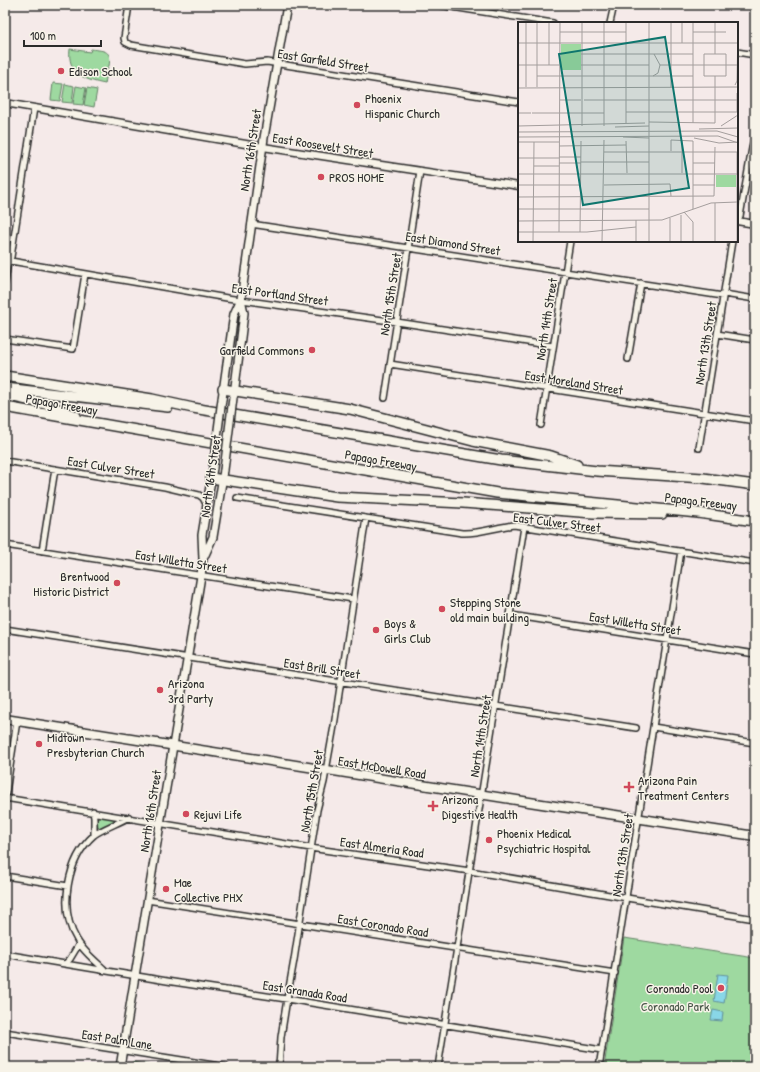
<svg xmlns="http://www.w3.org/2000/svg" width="760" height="1072" viewBox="0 0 760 1072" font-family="'Patrick Hand',sans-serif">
  <rect width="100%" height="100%" fill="#f5eae9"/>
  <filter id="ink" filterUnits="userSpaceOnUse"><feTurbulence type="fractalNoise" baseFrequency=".025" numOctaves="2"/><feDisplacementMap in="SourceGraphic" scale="8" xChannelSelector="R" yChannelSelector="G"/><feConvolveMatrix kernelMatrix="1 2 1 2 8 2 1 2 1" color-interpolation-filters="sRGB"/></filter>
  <g filter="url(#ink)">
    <path fill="#9ed9a0" stroke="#648266" d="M70 49 90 52 91 49C105 51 112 50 109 66H108L105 84C84 80 67 73 70 49Z
      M53 83 63 84 60 101 51 100Z
      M65 84 74 86 72 103 62 102Z
      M76 86 86 88 83 105 73 104Z
      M87 88 97 90 94 107 84 105Z
      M98 816 116 819 115 822 101 829 98 826 97 819Z
      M624 938 755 958V1032L750 1067H604Z
      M132 1062 149 1065V1067H132Z"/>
    <path fill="#89d7e7" stroke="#63929c" d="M718 974 728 975 724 1003 714 1001Z
      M713 1010 723 1012 722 1021 711 1020Z"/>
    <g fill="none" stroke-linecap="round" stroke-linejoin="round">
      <defs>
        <path id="minor" d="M129 5 124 38 125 42 131 45 245 64 267 62 519 102
          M439 5 553 23
          M610 23 614 5
          M737 52 755 55
          M737 221 740 216 755 131
          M251 224 723 296
          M5 260 227 298 397 322 553 346
          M5 283 8 261 11 257 34 108
          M724 294 755 299
          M717 334 755 340
          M5 339 73 349 85 274
          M628 359 641 283
          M390 364 755 421
          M385 398 420 171
          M541 425 570 241
          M699 448 732 241
          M5 461 165 487 199 495 203 498 206 504
          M237 498 462 533C479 534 496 527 514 525L755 563
          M5 545 353 599
          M42 551 55 469
          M511 615 755 654
          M5 629 636 728
          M653 727 755 743
          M5 798 317 849 470 871 627 898 755 919
          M5 799 17 721
          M93 811 94 818V835
          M5 876 68 886
          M147 900 615 973
          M5 954 173 982 293 1000 602 1050
          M66 963 70 959 79 944
          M104 969C94 960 83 951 77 940 58 909 67 859 94 835 100 830 121 822 129 817
          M5 1032 226 1067
          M279 1067 281 1037 287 999 294 960 317 810 324 782 334 726 366 518
          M438 1067 524 527
          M599 1067 681 551"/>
        <path id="tertiary" d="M5 103 263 147 519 186
          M737 221 755 224"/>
        <path id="secondary" d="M234 395 244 313 241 299
          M222 399 234 314 241 299 264 138 287 5
          M204 557 213 537 224 470
          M120 1067 201 576 203 559 202 535 213 468"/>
        <path id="primary" d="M5 719 542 804 755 836"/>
        <path id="motorway" d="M5 376 152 399 193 408 501 460 597 471 703 478 755 485
          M5 388 168 407
          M223 389 350 409 473 441 551 456 577 465
          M5 395 46 404 76 416
          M5 407 497 493 698 513 755 521
          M211 478 337 497 463 503 593 513 662 514"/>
      </defs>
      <use href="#minor" stroke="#2b2b2b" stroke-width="8"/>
      <use href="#tertiary" stroke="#2b2b2b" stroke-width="9"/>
      <use href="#secondary" stroke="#2b2b2b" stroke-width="10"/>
      <use href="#primary" stroke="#2b2b2b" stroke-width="11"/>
      <use href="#motorway" stroke="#2b2b2b" stroke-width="12"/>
      <use href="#minor" stroke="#f7f3e8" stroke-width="5"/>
      <use href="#tertiary" stroke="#f7f3e8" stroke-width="6"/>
      <use href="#secondary" stroke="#f7f3e8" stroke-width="7"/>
      <use href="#primary" stroke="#f7f3e8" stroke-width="8"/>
      <use href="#motorway" stroke="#f7f3e8" stroke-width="9"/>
      <defs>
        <path id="secondary-bridge" d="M213 468 222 399
          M224 470 233 398"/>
      </defs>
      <use href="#secondary-bridge" stroke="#2b2b2b" stroke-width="10" stroke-linecap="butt"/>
      <use href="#secondary-bridge" stroke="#f7f3e8" stroke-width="7"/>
    </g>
  </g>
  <g fill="#d1495b" stroke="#f7f3e8" stroke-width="1.5">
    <circle cx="61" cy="71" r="4"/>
    <circle cx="357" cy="105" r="4"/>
    <circle cx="321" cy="177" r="4"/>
    <circle cx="312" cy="350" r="4"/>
    <circle cx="117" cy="583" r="4"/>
    <circle cx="442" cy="609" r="4"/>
    <circle cx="376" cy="630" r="4"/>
    <circle cx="160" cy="690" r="4"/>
    <circle cx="39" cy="744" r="4"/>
    <path d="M627 781h4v4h4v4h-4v4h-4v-4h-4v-4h4z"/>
    <path d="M431 800h4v4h4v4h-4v4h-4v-4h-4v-4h4z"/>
    <circle cx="186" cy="814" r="4"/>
    <circle cx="489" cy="840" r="4"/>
    <circle cx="166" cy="889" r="4"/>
    <circle cx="721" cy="988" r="4"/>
  </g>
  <g text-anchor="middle" stroke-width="3" stroke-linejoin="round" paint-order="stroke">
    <g font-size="13" fill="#2b2b2b" stroke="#f7f3e8">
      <text transform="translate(323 60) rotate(9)" y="5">East Garfield Street</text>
      <text transform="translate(323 145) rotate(9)" y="5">East Roosevelt Street</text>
      <text transform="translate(250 150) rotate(-81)" y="5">North 16th Street</text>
      <text transform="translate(453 243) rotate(9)" y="5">East Diamond Street</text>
      <text transform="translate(280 294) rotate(8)" y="5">East Portland Street</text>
      <text transform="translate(390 294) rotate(-81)" y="5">North 15th Street</text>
      <text transform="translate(546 319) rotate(-81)" y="5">North 14th Street</text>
      <text transform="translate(705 343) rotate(-81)" y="5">North 13th Street</text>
      <text transform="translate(574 382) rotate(9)" y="5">East Moreland Street</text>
      <text transform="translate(62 404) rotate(10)" y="5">Papago Freeway</text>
      <text transform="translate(381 460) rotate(10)" y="5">Papago Freeway</text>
      <text transform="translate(111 467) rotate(9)" y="5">East Culver Street</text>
      <text transform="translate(210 476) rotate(-82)" y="5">North 16th Street</text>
      <text transform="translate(701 501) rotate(7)" y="5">Papago Freeway</text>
      <text transform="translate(557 522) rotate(7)" y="5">East Culver Street</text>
      <text transform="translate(181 561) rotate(9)" y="5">East Willetta Street</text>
      <text transform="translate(635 623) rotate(9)" y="5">East Willetta Street</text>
      <text transform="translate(322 668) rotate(9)" y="5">East Brill Street</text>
      <text transform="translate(480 736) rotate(-81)" y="5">North 14th Street</text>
      <text transform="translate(382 767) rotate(9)" y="5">East McDowell Road</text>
      <text transform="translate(311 791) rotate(-80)" y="5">North 15th Street</text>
      <text transform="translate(150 811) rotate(-81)" y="5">North 16th Street</text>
      <text transform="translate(382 847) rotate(8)" y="5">East Almeria Road</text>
      <text transform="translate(622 855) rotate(-81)" y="5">North 13th Street</text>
      <text transform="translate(383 925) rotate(9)" y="5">East Coronado Road</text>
      <text transform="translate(305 991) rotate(9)" y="5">East Granada Road</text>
      <text transform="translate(117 1039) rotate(9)" y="5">East Palm Lane</text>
    </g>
    <g font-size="13" fill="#2b2b2b" stroke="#f7f3e8" text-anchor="start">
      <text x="69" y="76">Edison School</text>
      <text x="365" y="103">Phoenix<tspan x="365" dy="15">Hispanic Church</tspan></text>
      <text x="329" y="182">PROS HOME</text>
      <text x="304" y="355" text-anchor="end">Garfield Commons</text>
      <text x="109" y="581" text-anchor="end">Brentwood<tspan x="109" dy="15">Historic District</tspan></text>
      <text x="450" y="607">Stepping Stone<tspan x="450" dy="15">old main building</tspan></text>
      <text x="384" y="628">Boys &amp;<tspan x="384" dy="15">Girls Club</tspan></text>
      <text x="168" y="688">Arizona<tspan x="168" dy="15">3rd Party</tspan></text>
      <text x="47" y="742">Midtown<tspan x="47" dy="15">Presbyterian Church</tspan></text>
      <text x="638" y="785">Arizona Pain<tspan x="638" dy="15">Treatment Centers</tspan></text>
      <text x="442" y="804">Arizona<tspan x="442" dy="15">Digestive Health</tspan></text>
      <text x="194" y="819">Rejuvi Life</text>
      <text x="497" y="838">Phoenix Medical<tspan x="497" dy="15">Psychiatric Hospital</tspan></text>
      <text x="174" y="887">Mae<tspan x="174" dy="15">Collective PHX</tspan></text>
      <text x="713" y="993" text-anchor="end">Coronado Pool</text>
    </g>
    <g font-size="13" fill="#485648" stroke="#f7f3e8">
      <text x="675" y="1011">Coronado Park</text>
    </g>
  </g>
  <g transform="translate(518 22)">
    <rect width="220" height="220" fill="#f5eae9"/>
    <path d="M43 22H63V48H43ZM198 153H218V165H198Z" fill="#9ed9a0"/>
    <path fill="none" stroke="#a49e9d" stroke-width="1" d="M108 0V101M42 10H108M175 10H208M0 21H220M164 21V0M63 32H175M186 32H208V54H186ZM197 32V0M0 43H41M31 43V0M63 43H131M142 43H220M19 54H175M135 54 140 51 142 43 136 32M217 63 219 59 220 0M8 65V0M19 65V0M153 65V0M0 66 220 65M42 78H63M66 78H219M108 90H219V71M0 91H13M14 91H86M131 100 197 101V54M175 101V0M0 104 127 101M64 104V0M86 104V0M203 104 220 93M97 105 131 104M181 107 220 106M0 110 199 109 220 115M0 115 200 114 220 121M105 115 131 116M176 116 201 121 220 120M108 119 109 151M0 120H41M41 124 108 123M153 129V118L175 119V187M86 130H219V220M41 135H63M0 136H41M63 140H131M41 141H63M175 141H197M16 144H41M164 151V118M0 152H219M0 163H62M86 163 152 162 153 174M175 163H197M0 175 196 174 197 125M0 187H131M166 190 175 200V220M163 193V220M152 196V220M0 199 144 198 193 181 219 180M0 210H69L118 205M41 210 42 0M62 210 63 119M15 220 16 120M84 220 86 118M118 220V198M131 220V0M197 220V181"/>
    <path fill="#0f766e" fill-opacity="0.15" stroke="#0f766e" stroke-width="2" d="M147 15 171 166 65 183 41 32Z"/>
    <rect width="220" height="220" fill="none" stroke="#2b2b2b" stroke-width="2"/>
  </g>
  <rect width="760" height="1072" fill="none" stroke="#f7f3e8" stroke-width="20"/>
  <rect x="10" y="10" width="740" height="1052" fill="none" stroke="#2b2b2b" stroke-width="1.5" filter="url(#ink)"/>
  <path d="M24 40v6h77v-6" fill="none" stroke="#2b2b2b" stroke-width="2"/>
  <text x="30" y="40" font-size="12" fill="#2b2b2b" stroke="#f7f3e8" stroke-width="3" paint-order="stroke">100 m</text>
</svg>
